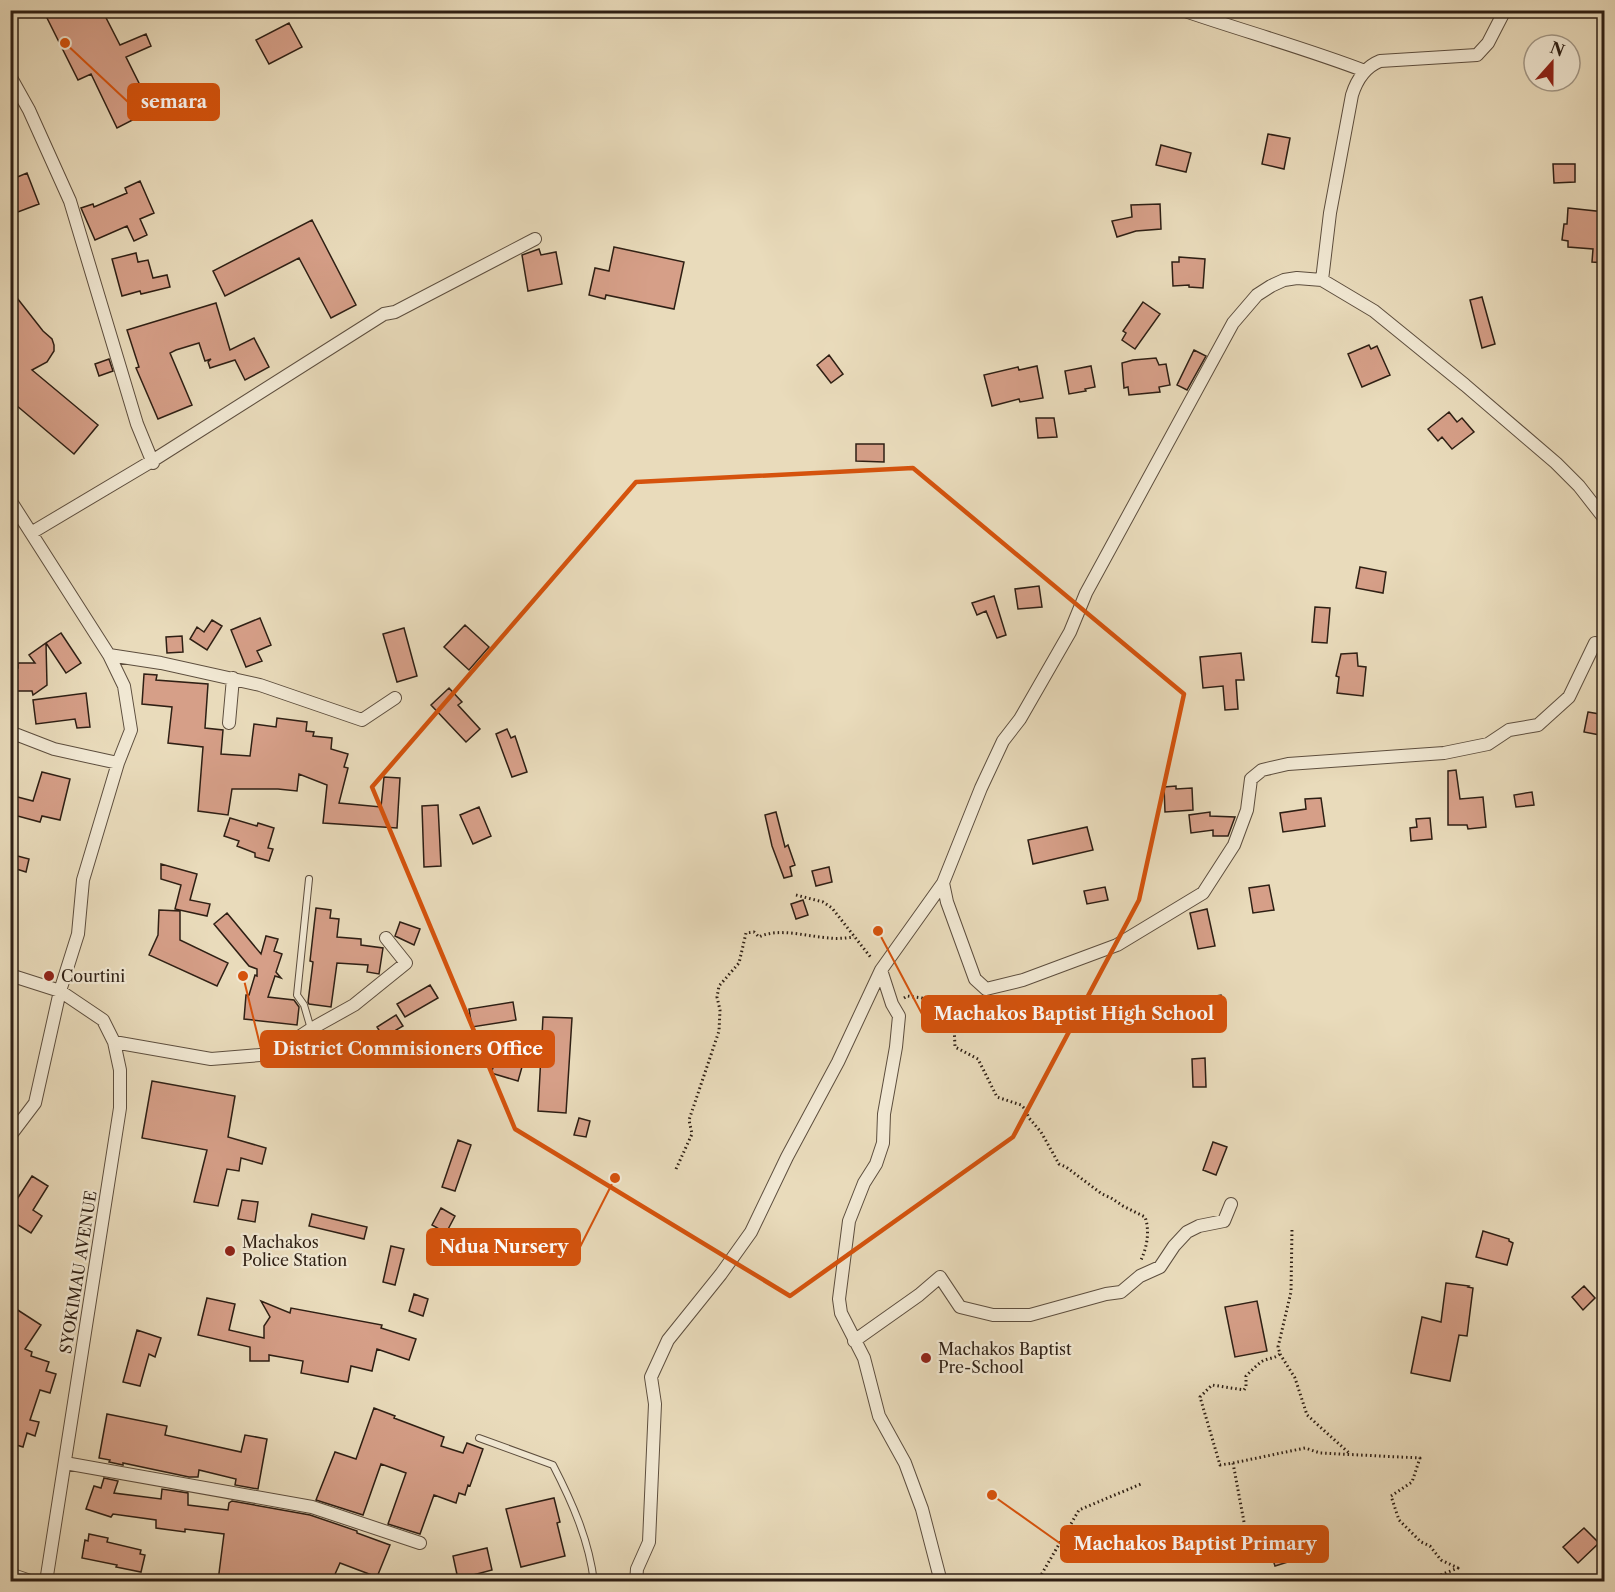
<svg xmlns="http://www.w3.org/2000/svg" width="1615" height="1592" viewBox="0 0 1615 1592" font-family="'Libre Caslon Text',serif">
  <rect width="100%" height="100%" fill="#e9dbbb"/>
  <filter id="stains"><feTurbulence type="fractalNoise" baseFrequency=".00333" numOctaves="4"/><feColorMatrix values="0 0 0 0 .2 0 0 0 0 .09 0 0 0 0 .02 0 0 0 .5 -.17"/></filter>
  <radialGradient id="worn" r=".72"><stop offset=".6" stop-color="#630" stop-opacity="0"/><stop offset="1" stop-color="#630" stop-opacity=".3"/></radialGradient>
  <path fill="#d69f88" stroke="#2e1f14" stroke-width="1.5" d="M43 10H102L120 45 146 34 151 46 126 57 142 89 145 88 156 108 117 128 91 74 78 80Z
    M289 23 302 47 269 64 256 40Z
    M1268 134 1290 138 1284 169 1262 164Z
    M1161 145 1191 153 1186 172 1156 165Z
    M1553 164H1575V182L1554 183Z
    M27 173 39 204 10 215V180Z
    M140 181 154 213 140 219 147 235 134 241 127 226 95 240 81 208 93 204 94 207 127 193 125 188Z
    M1160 204 1161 229 1136 231 1117 237 1112 221 1132 217 1131 205Z
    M1568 208 1605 212V263L1592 262 1593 249 1568 247V241L1562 240 1564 224H1567Z
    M312 220 356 305 331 318 299 258 225 296 213 271Z
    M614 247 684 262 674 309 606 295 605 299 589 295 595 268 609 271Z
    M539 249 541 255 556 252 562 284 528 291 522 255Z
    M136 253 138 262 148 260 153 278 167 275 170 287 141 294 140 291 122 296 112 259Z
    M1179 257 1205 259 1203 288 1189 287V285L1173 286 1172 262H1179Z
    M10 289 43 331 52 339 54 345V351L47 362 32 370 98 425 74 454 10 400Z
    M1482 297 1495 344 1482 348 1470 300Z
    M1143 302 1160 314 1135 349 1122 340 1126 333 1123 331Z
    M216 303 230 350 254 338 269 367 245 380 235 360 210 368 208 362 211 359 205 361 199 343 176 350 170 353 192 405 158 419 136 368 139 367 127 330Z
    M1369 345 1371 349 1377 346 1390 375 1362 387 1348 354Z
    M1194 350 1206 356 1187 390 1177 385Z
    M829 355 843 374 831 383 817 365Z
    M1156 358 1159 365 1166 364 1170 385 1159 387 1160 392 1129 395 1128 387 1124 388 1122 363 1133 360Z
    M109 359 113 371 99 376 95 364Z
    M1037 366 1043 398 1020 402 1019 399 992 406 984 375 1018 367 1019 370Z
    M1091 366 1095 387 1085 389 1086 391 1069 394 1065 371Z
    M1449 412 1457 422 1462 418 1474 432 1452 449 1442 437 1438 441 1428 429Z
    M1036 418H1054L1057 437 1038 438Z
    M856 444H884V462L856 461Z
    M1360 567 1386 572 1383 593 1356 588Z
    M1039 586 1042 607 1018 609 1015 589Z
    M994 596 1006 635 997 638 986 611 977 615 972 603Z
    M1315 607 1330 608 1327 643 1312 642Z
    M260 618 271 645 257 651 262 661 246 667 231 630Z
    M212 620 222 626 207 650 190 639 197 627 204 632Z
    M465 625 489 647 469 670 444 647Z
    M404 628 417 676 397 682 383 634Z
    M61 633 81 663 66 673 46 643Z
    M182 636 183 652 167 653 166 637Z
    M46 643 47 685 33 695 32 691H14L13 668H18V663H35L29 655Z
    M1241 653 1244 680H1236L1238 709 1225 710 1223 686 1203 688 1200 657Z
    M1357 653 1358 666 1366 667 1363 696 1337 693 1339 677 1336 676 1341 654Z
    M144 674 157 675 156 680 208 684 205 728 223 730 221 754 250 756 254 724 276 727 277 718 307 722 306 731 314 732 313 736 332 738 331 749 348 754 344 767 348 768 339 803 381 807 384 777 400 778 397 828 323 823 327 785 299 774 297 791 278 789H232L228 815 198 811 203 747 168 743 172 707 142 704Z
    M449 688 462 702 458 705 480 729 466 742 431 705Z
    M86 693 90 727 77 728 75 719 36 724 33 700Z
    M1588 712 1605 715V736L1584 732Z
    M507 729 511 738 515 736 527 772 512 777 496 734Z
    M1456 770 1460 799 1483 797 1486 827 1468 829 1467 825H1448V771Z
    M42 772 70 779 60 820 42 816 40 822 10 814V795L33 801Z
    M1176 786V789L1192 788 1193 810 1165 812 1164 787Z
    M1532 792 1534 805 1516 807 1514 795Z
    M1321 798 1325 826 1283 832 1280 813 1306 809 1305 799Z
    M438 805 441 866 424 867 422 806Z
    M479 807 491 836 473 844 460 815Z
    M776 812 785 847 788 845 795 865 790 867 792 876 784 878 772 846 765 815Z
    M1210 812V816L1235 817 1228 836H1213V830L1191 833 1189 815Z
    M230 818 257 826 258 823 274 828 268 848 273 849 269 861 255 857V853L237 846 239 841 224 836Z
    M1430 818 1432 839 1411 841 1410 828 1417 827 1416 819Z
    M1087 827 1093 850 1033 864 1028 840Z
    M10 854 29 859 26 872 10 867Z
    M161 864 197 874 190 900 210 904 207 916 175 909 181 885 161 879Z
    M829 867 832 882 816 886 812 871Z
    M1269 885 1274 910 1253 913 1249 888Z
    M1105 887 1108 900 1087 904 1084 891Z
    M803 900 808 915 796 919 791 904Z
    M316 908 331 910 330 918 339 919 337 937 361 939V945L383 948 379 974 367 972 368 965 337 963 331 1007 309 1004 308 1002 313 962 310 961Z
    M1207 909 1215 946 1198 949 1190 913Z
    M159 910 180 911V940L228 963 217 986 149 955 158 935Z
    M227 913 261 954 266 936 278 939 274 951 282 954 276 972 281 978 275 976 268 997 294 1000 299 1007 297 1025 244 1019 246 995H249L255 975 257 976V969L249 966 214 924Z
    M400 922 420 929 414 945 395 936Z
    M430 985 438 998 405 1017 397 1004Z
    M1221 995 1225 1025 1207 1027 1203 998Z
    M513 1002 516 1020 472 1027 469 1009Z
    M396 1015 403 1026 396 1030 400 1038 388 1045 377 1027Z
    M543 1017 572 1018 566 1113 538 1111Z
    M482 1047 524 1060 518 1081 491 1073 493 1068 476 1062Z
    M1205 1058 1206 1087H1193L1192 1059Z
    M152 1081 235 1096 228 1137 266 1148 262 1164 241 1158 239 1171 227 1169 218 1206 194 1202 207 1150 142 1138Z
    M579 1118 590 1121 586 1137 574 1135Z
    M458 1140 471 1145 455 1191 442 1187Z
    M1213 1142 1227 1147 1216 1175 1203 1170Z
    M32 1176 48 1186 33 1210 42 1216 31 1233 10 1220V1210Z
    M242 1200 258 1202 255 1222 238 1219Z
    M441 1208 455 1216 446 1233 432 1225Z
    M312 1214 367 1227 364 1239 309 1226Z
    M1483 1231 1509 1239V1241L1513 1243 1507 1265 1476 1257Z
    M391 1246 404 1249 395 1285 383 1282Z
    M1446 1283 1469 1286 1468 1287 1473 1288 1467 1336 1459 1335 1450 1381 1411 1373 1422 1317 1441 1322Z
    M1584 1286 1595 1298 1583 1310 1572 1297Z
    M414 1294 428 1299 423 1316 409 1311Z
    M207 1298 235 1304 229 1330 264 1338V1326L270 1317 261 1301 290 1313 291 1308 382 1325 381 1328 416 1339 409 1360 377 1349 372 1371 351 1366 348 1382 301 1373 303 1361 269 1355V1361H250V1347L198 1335Z
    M1257 1301 1267 1351 1235 1357 1225 1307Z
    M10 1305 41 1325 25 1349 32 1352 31 1356 49 1362 46 1371 56 1374 50 1393 40 1390 30 1420 39 1422 35 1436 27 1433 23 1447 10 1443Z
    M137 1330 161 1338 155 1357 149 1354 140 1386 123 1382Z
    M374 1408 395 1416 394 1418 444 1437 441 1446 463 1453 467 1443 483 1449 470 1486 468 1485 465 1495 459 1493 456 1503 434 1495 420 1534 388 1524 406 1473 381 1464 363 1515 316 1500 335 1452 356 1459Z
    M107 1414 167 1426 165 1435 241 1452 245 1435 267 1439 258 1489 235 1485 236 1479 199 1470 198 1477H189L123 1463V1465L109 1462 110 1460 99 1458Z
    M104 1478 118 1481 114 1493 161 1499 162 1489 188 1493V1505L228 1510 229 1503 232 1501 310 1515 357 1531V1533L390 1545 377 1577 340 1563 332 1581H285L261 1575 259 1581H218L224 1534 185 1529V1532L156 1528V1520L113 1514 111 1517 86 1509 94 1486 101 1488Z
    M554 1498 560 1522 557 1523 565 1556 521 1567 506 1509Z
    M1584 1528 1599 1543 1578 1563 1563 1547Z
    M89 1534 108 1538 107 1542 141 1550 140 1554 145 1555 141 1572 116 1567 117 1565 82 1558 85 1540 88 1541Z
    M1282 1535 1291 1561 1275 1566 1267 1541Z
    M487 1548 492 1570 458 1579 453 1556Z"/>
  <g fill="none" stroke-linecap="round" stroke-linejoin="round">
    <defs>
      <path id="service" d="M309 879 297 995 304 1005 311 1029
        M479 1438 553 1465C572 1502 589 1540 594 1582"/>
      <path id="minor" d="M1182 10C1243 31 1305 48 1365 71
        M1597 10 1604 12
        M10 76 29 110 70 201 137 424 153 463
        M1322 280 1330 213 1352 95C1357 79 1365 67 1380 61L1477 55 1488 43 1505 10
        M10 500 109 655 124 686 131 730 118 763 83 880 78 934 60 991 35 1103 10 1136
        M31 533 152 461 384 314 395 312 535 239
        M109 655 161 663 260 685 362 720 395 698
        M229 723 233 678
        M10 732 54 749 118 763
        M943 883 947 902 975 979 986 989 1023 980 1117 945 1203 893 1234 845 1247 810 1251 779 1262 770 1288 764 1444 753 1488 744 1509 730 1538 725 1569 697 1595 643
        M881 970 892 1004 899 1016 896 1047 884 1114 883 1143 876 1164 864 1183 849 1221 839 1299 841 1313 864 1358 879 1416 905 1463 922 1509 941 1582
        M10 975 60 991 103 1020 114 1042 120 1070V1108L46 1582
        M114 1042 211 1059 273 1054 311 1029 354 1005 406 963 386 938
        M854 1341 919 1295 940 1277 960 1307 993 1315H1030L1106 1294 1121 1292 1140 1276 1160 1267 1174 1246 1187 1232 1199 1226 1224 1221 1231 1204
        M65 1463 312 1507 420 1543
        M10 1574 33 1582
        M636 1582 637 1569 649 1542 655 1404 651 1377 668 1340 721 1274 751 1232 787 1157 838 1062 881 970 943 883 981 788 1003 741 1020 719 1070 632 1086 593 1233 323 1257 295 1271 286 1284 280 1297 278 1322 280 1374 311 1465 385 1556 463 1579 486 1604 518"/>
    </defs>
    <use href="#service" stroke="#5d4e3e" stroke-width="8"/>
    <use href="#minor" stroke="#5d4e3e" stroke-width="14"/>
    <path stroke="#2e1f14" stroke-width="3" stroke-dasharray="1.5 3" stroke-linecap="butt" d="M796 895 823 902 832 908 872 959
      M904 998 907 996 922 998 940 1026 954 1025 955 1047 978 1059 997 1097 1021 1105 1025 1109 1029 1118 1041 1132 1059 1164 1066 1167 1102 1194 1111 1198 1123 1206 1145 1217C1150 1231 1147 1247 1141 1260
      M676 1169 692 1134 689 1120 719 1031 720 1010 717 997 719 986 739 963 746 933 754 932 759 937C778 927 809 937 830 938 838 939 846 938 854 937
      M1280 1354 1295 1378 1307 1415 1349 1453
      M1233 1463 1305 1448 1320 1453 1420 1458 1412 1482 1391 1496 1399 1520 1421 1542 1430 1546 1441 1560 1458 1568 1423 1582
      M1244 1522 1233 1463 1220 1465 1200 1397 1212 1385 1244 1390 1246 1387V1376C1251 1371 1256 1366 1261 1362 1267 1358 1274 1359 1280 1354L1278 1347 1291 1292 1292 1228
      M1037 1582 1079 1510 1141 1484"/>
    <use href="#service" stroke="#f1e8d3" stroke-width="6"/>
    <use href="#minor" stroke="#f1e8d3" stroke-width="12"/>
  </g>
  <path fill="none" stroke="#d5530d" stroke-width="4.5" stroke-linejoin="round" d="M913 468 1184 694 1139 900 1013 1137 790 1296 515 1129 372 787 636 482Z"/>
  <g fill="#8f2418" stroke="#f1e8d3" stroke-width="2">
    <circle cx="49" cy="976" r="6"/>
    <circle cx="230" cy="1251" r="6"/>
    <circle cx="926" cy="1358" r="6"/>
  </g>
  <g text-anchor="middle" stroke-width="4.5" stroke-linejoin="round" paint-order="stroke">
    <g font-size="16" fill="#2e1f14" stroke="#f1e8d3" text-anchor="start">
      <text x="61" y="982">Courtini</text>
      <text x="242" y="1248">Machakos<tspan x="242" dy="18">Police Station</tspan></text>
      <text x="938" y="1355">Machakos Baptist<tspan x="938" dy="18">Pre-School</tspan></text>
    </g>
    <g font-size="16" fill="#2e1f14" stroke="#f1e8d3">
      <text transform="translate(78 1272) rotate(-81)" y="6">SYOKIMAU AVENUE</text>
    </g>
  </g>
  <path fill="none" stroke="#d5530d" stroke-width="2" d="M65 43L128 102M878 931L922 1014M243 976L261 1049M615 1178L580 1247M992 1495L1061 1544"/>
  <g fill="#d5530d" stroke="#f1e8d3" stroke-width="2">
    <circle cx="65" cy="43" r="6"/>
    <circle cx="878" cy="931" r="6"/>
    <circle cx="243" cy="976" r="6"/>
    <circle cx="615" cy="1178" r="6"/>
    <circle cx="992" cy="1495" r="6"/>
  </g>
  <g fill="#d5530d" stroke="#d5530d" stroke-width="2">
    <rect x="128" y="84" width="91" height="36" rx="6"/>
    <rect x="922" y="996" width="304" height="36" rx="6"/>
    <rect x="261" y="1031" width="293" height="36" rx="6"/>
    <rect x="427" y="1229" width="153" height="36" rx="6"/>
    <rect x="1061" y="1526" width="267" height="36" rx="6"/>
  </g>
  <g font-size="18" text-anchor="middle" font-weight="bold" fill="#fff">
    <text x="174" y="108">semara</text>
    <text x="1074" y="1020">Machakos Baptist High School</text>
    <text x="408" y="1055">District Commisioners Office</text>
    <text x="504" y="1253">Ndua Nursery</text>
    <text x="1195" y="1550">Machakos Baptist Primary</text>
  </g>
  <rect width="1615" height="1592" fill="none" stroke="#e9dbbb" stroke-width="36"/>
  <rect x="12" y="12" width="1591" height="1568" fill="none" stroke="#2e1f14" stroke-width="3"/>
  <rect x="18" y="18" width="1579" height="1556" fill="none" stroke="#2e1f14" stroke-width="1.5"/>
  <g transform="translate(1552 63) rotate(21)"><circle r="28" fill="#f1e8d3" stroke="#a39887" stroke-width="1.5"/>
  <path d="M0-4.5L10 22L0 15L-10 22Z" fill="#8f2418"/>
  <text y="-9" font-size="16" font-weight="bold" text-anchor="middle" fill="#2e1f14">N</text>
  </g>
  <rect width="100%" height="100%" filter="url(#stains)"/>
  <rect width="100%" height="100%" fill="url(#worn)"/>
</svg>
